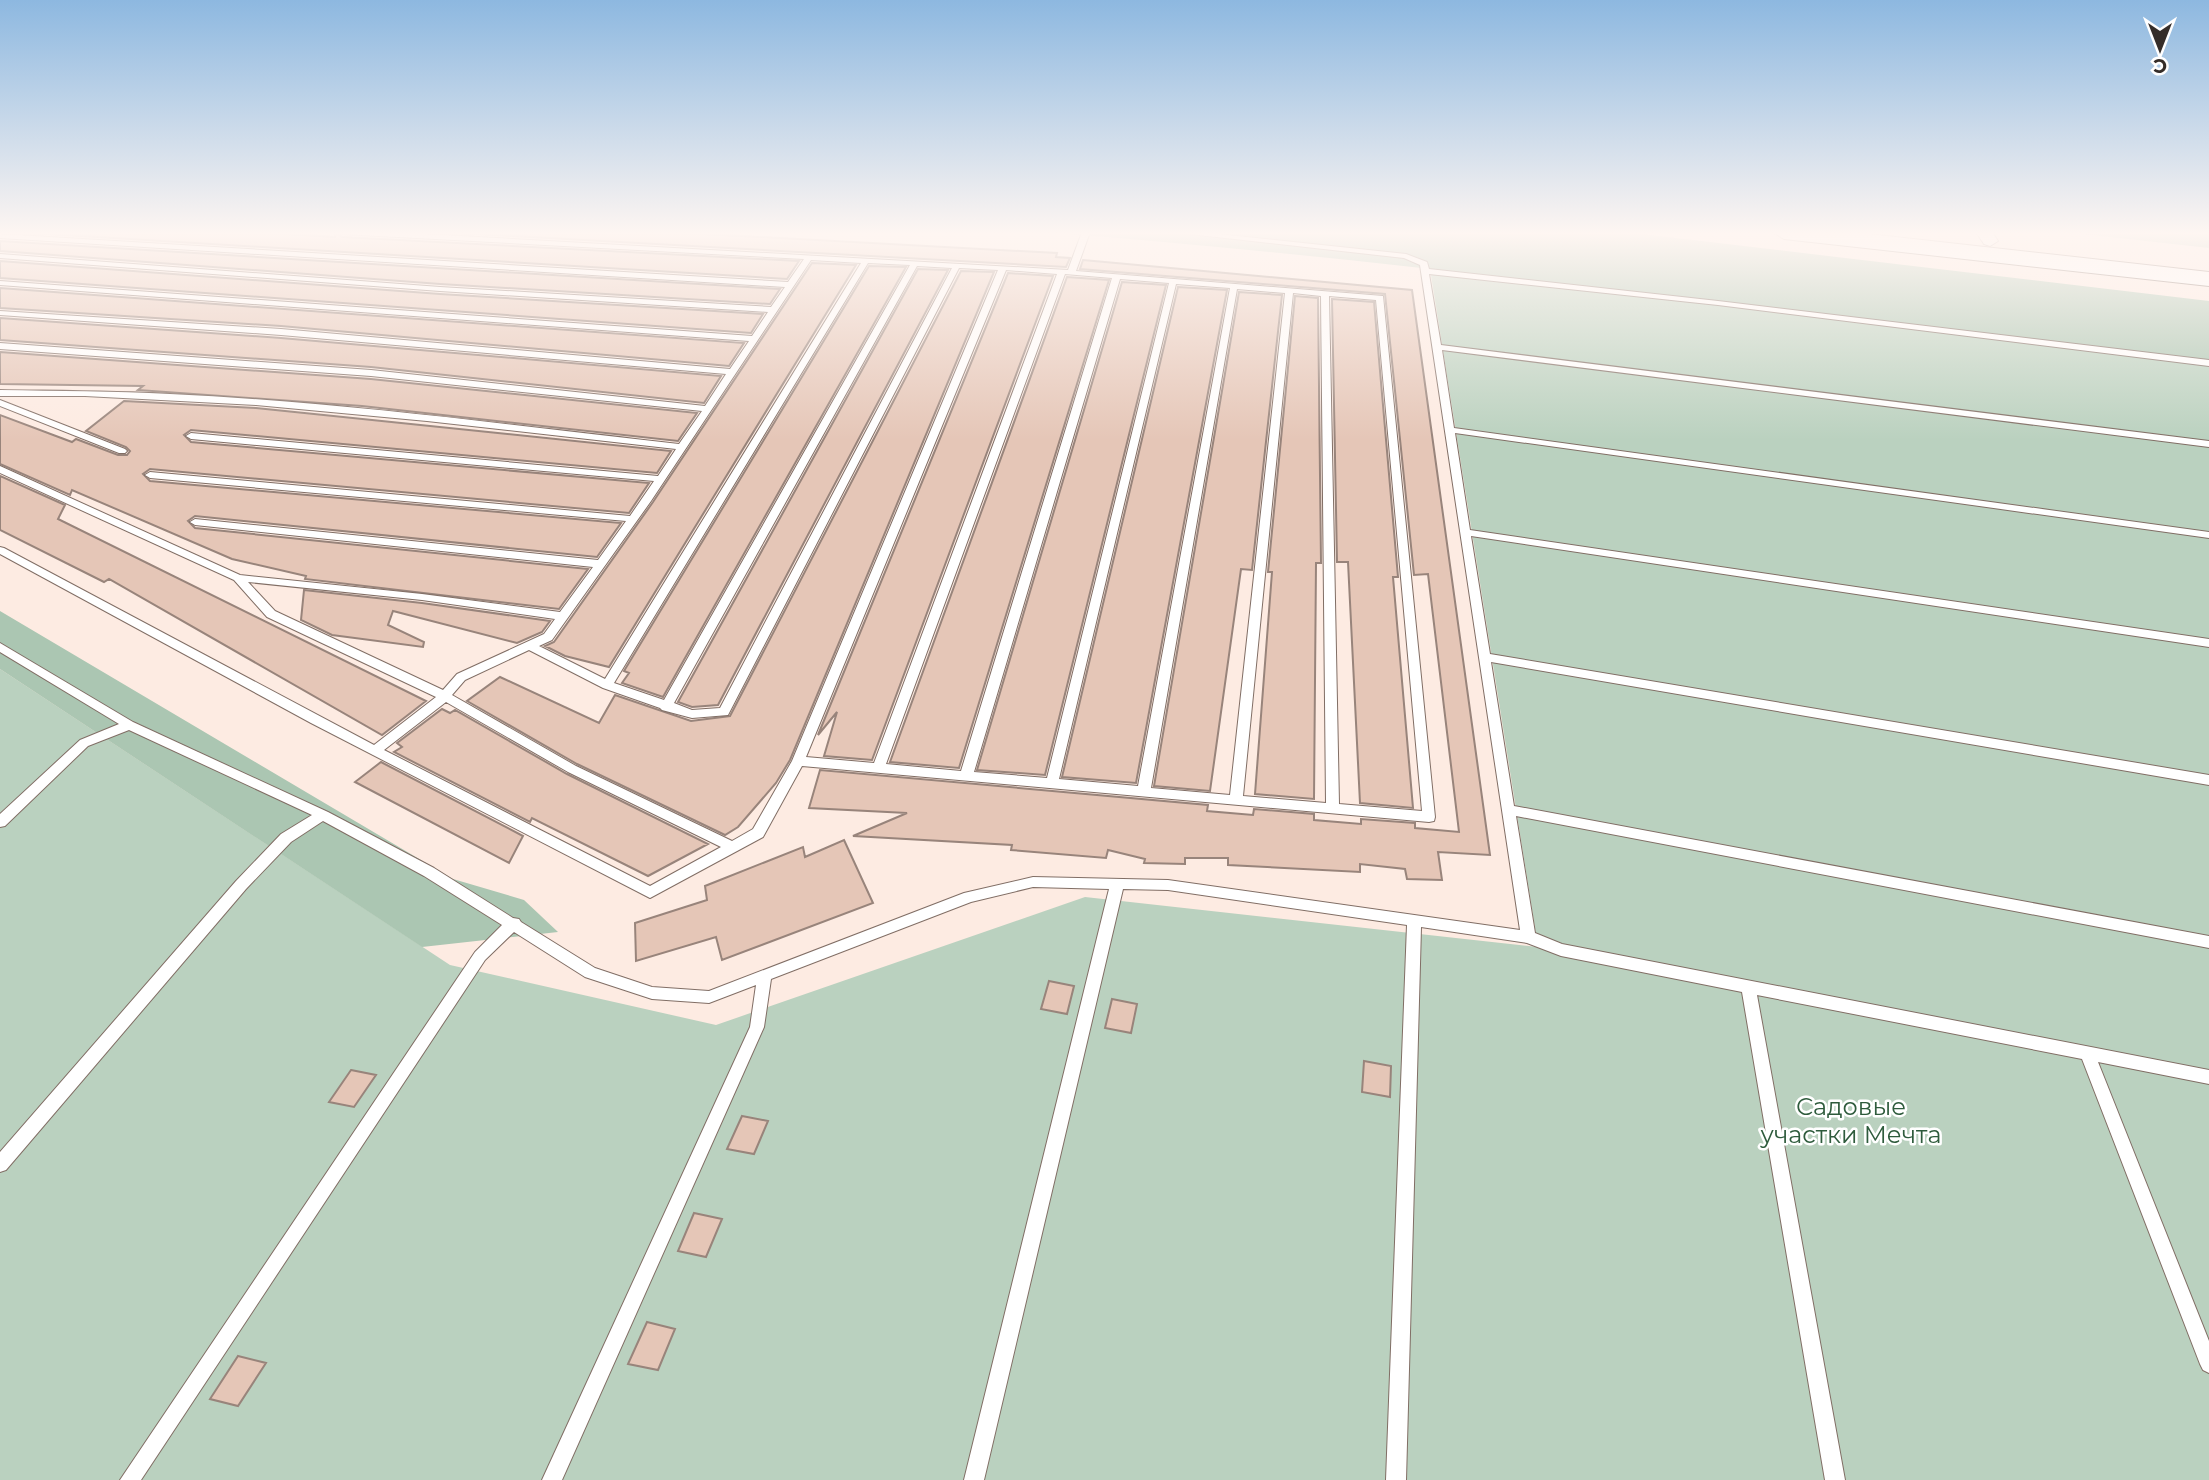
<svg xmlns="http://www.w3.org/2000/svg" width="2209" height="1480" viewBox="0 0 2209 1480" font-family="Montserrat,sans-serif">
  <rect width="100%" height="100%" fill="#fdebe2"/>
  <path fill="#bad1bf" d="M1430 269 2209 365V1480H0V669L450 965 716 1025 1085 897 1538 947Z"/>
  <path fill="#abc6b2" d="M1044 232H1625L2209 301V365C1821 317 1433 262 1044 232Z
    M2065 232H2209V248Z
    M0 611 453 879 524 900 558 932 422 947 0 669Z"/>
  <path fill="#e5c6b7" stroke="#98847b" stroke-width="2" d="M16 232H256L335 237 336 232 342 237 799 261 787 279Z
    M442 232H668L1057 253 1056 257 1070 258 1066 267Z
    M0 241 780 289 770 304 440 284 0 251Z
    M1083 260 1412 290 1490 855 1438 852 1442 880 1407 879 1405 869 1360 864V872L1228 865V858H1185V864L1144 863 1145 859 1108 850 1106 858 1011 850 1012 845 853 836 907 813 809 808 820 770 1208 805 1207 811 1253 815 1254 809 1314 814V820L1361 824V819L1415 823V828L1459 832 1428 574 1414 575 1385 294 1080 269Z
    M0 261 440 294 763 314 751 333 0 278Z
    M812 263 856 265 609 667 565 656 545 646 554 642 653 502Z
    M869 266 906 267 663 697 622 683 629 673 624 671Z
    M918 269 948 270 718 705 692 707 678 702Z
    M961 271 994 272 790 760 776 783 738 827 725 835 577 764 467 701 500 677 599 723 615 695 691 721 730 716Z
    M1008 273 1053 276 872 760 824 756 837 712 818 735Z
    M1067 277 1109 280 959 768 890 762Z
    M1122 282 1166 285 1045 775 977 770Z
    M1178 287 1227 290 1136 783 1062 777Z
    M0 288 744 343 729 366 281 326 0 308Z
    M1239 292 1282 295 1252 570 1241 569 1210 791 1154 786Z
    M1295 296 1318 298 1321 563H1316L1314 799 1255 794 1272 572H1268Z
    M1332 299 1374 302 1398 577H1393L1413 808 1360 803 1348 562H1337Z
    M0 318 281 338 721 376 704 403 371 367 0 340Z
    M0 352 371 379 697 413 678 441 362 406 138 390 143 386 0 384Z
    M124 401 256 408 671 451 657 473 191 430 184 435 191 442 649 483 629 513 150 469 143 474 150 481 621 523 597 557 195 516 188 521 195 528 588 569 559 609 305 579 306 576 232 559 72 490 70 495 0 464V415L72 442 76 439 118 455H127L130 451 126 447 86 431Z
    M0 476 65 505 58 519 426 701 382 735 109 579 104 582 0 530Z
    M304 590 422 603 550 621 542 632 517 643 393 611 388 625 424 642 423 647 332 635 301 620Z
    M442 709 450 713 455 710 567 774 708 844 648 876 532 818 530 822 394 752 402 747 397 743Z
    M381 762 523 836 509 863 355 782Z
    M844 840 873 903 722 960 716 937 636 961 635 923 707 900 705 886 803 847 805 857Z
    M1049 981 1074 986 1067 1014 1041 1009Z
    M1112 999 1137 1004 1131 1033 1105 1028Z
    M1364 1061 1391 1066 1390 1097 1362 1092Z
    M351 1070 376 1075 354 1107 329 1102Z
    M742 1116 768 1121 754 1154 727 1149Z
    M694 1213 722 1219 706 1257 678 1251Z
    M647 1322 675 1329 658 1370 628 1364Z
    M238 1356 266 1363 238 1406 210 1399Z"/>
  <g fill="none" stroke-linecap="round" stroke-linejoin="round">
    <defs>
      <path id="lane" d="M339 232H389L1068 270 1082 232H1090L1076 271 1383 296 1435 817 1434 821 1429 822 802 766 763 837 650 898 311 723 0 554V547L4 548 374 745 436 697 267 617 234 580 0 473V466L240 575 422 594 560 612 593 567 195 525 190 522 195 519 598 560 626 521 150 478 145 475 150 472 630 516 654 481 191 439 186 436 191 433 658 476 676 449 427 421 256 405 85 396H0V390C57 391 114 391 170 394 341 402 510 425 679 444L702 411 371 376 0 349V343L371 370 705 406 726 374 281 335 0 315V311L281 329 730 369 749 341 0 285V281L752 336 768 312 440 291 0 258V254L440 287 771 307 785 287 0 238V234L788 282 804 259 342 234ZM811 260 861 263 605 679 539 646 552 640 651 501ZM868 263 910 265 664 700 614 683ZM917 266 952 268 720 708 692 710 674 703ZM959 268 998 270 792 761 753 829 732 841 576 766 452 695 465 680 529 650 603 688 660 708 662 710 692 718 728 715ZM1006 270 1057 274 874 763 806 757ZM1065 274 1112 278 961 771 886 764ZM1120 279 1169 283 1047 778 974 772ZM1176 284 1230 288 1138 786 1059 779ZM1237 289 1285 293 1230 795 1151 788ZM1293 293 1321 296 1326 803 1243 796ZM1329 296 1376 300 1422 811 1339 804ZM248 582 422 600 555 619 544 634 457 674 443 690 275 611ZM446 702 568 772 721 847 650 886 384 750Z
        M1172 232H1200L1406 254 1427 262 1429 269 1718 301 2209 360V366L1718 305 1429 274 1441 345 2209 441V447L1442 350 1454 428 2209 532V538L1455 433 1470 530 2209 639V647L1471 536 1490 654 2209 775V785L1491 662 1514 806 2209 936V948L1516 816 1535 933 1562 944 2209 1070V1084L2098 1062 2209 1341V1373L2203 1370 2200 1364 2082 1059 1757 995 1845 1480H1825L1742 992 1561 956 1527 943 1421 927 1406 1480H1386L1407 925 1168 890 1123 889 984 1480H964L1109 889 1033 887 971 902 771 979 764 1027 562 1480H542L750 1027 756 985 709 1003 652 999 585 977 514 932 485 960 141 1480H120L475 952 502 925 424 876 323 821 291 842 246 889 6 1170 0 1172V1152L236 881 281 834 312 815 129 730 88 746 5 826 0 827V814L80 740 119 724 0 652V643L133 722 328 812 434 868 513 918 519 919 521 922 595 968 652 987 709 991 964 893 1033 877 1168 880 1520 930 1420 265 1404 258Z
        M0 400 125 449 127 451 125 453H119L0 406Z"/>
      <path id="street" d="M1976 232H1992L1998 241 1990 246 1984 244Z"/>
      <path id="primary" d="M1773 232H1851L2209 272V286L1784 239Z"/>
    </defs>
    <use href="#lane" stroke="#816e65" stroke-width="2"/>
    <use href="#street" stroke="#816e65" stroke-width="2"/>
    <use href="#primary" stroke="#816e65" stroke-width="2"/>
    <use href="#lane" fill="#fff" fill-rule="evenodd"/>
    <use href="#street" fill="#fff" fill-rule="evenodd"/>
    <use href="#primary" fill="#fff" fill-rule="evenodd"/>
  </g>
  <linearGradient id="sky" x2="0" y2="1"><stop stop-color="#8db8e0"/><stop offset="0.53" stop-color="#fef6f2"/><stop offset="1" stop-color="#fef6f2" stop-opacity="0"/></linearGradient>
  <rect width="2209" height="440" fill="url(#sky)"/>
  <g text-anchor="middle" stroke-width="5" stroke-linejoin="round" paint-order="stroke">
    <g font-size="24" fill="#2e5b3c" stroke="#fff">
      <text x="1851" y="1115">Садовые<tspan x="1851" dy="28">участки Мечта</tspan></text>
    </g>
  </g>
  <g transform="translate(2160 49) rotate(180)" stroke="#ffffff" stroke-width="5" paint-order="stroke">
  <path d="M0-5L12 26L0 18L-12 26Z" fill="#352d29"/>
  <text y="-10" font-size="19" font-weight="bold" text-anchor="middle" fill="#352d29">С</text>
  </g>
</svg>
